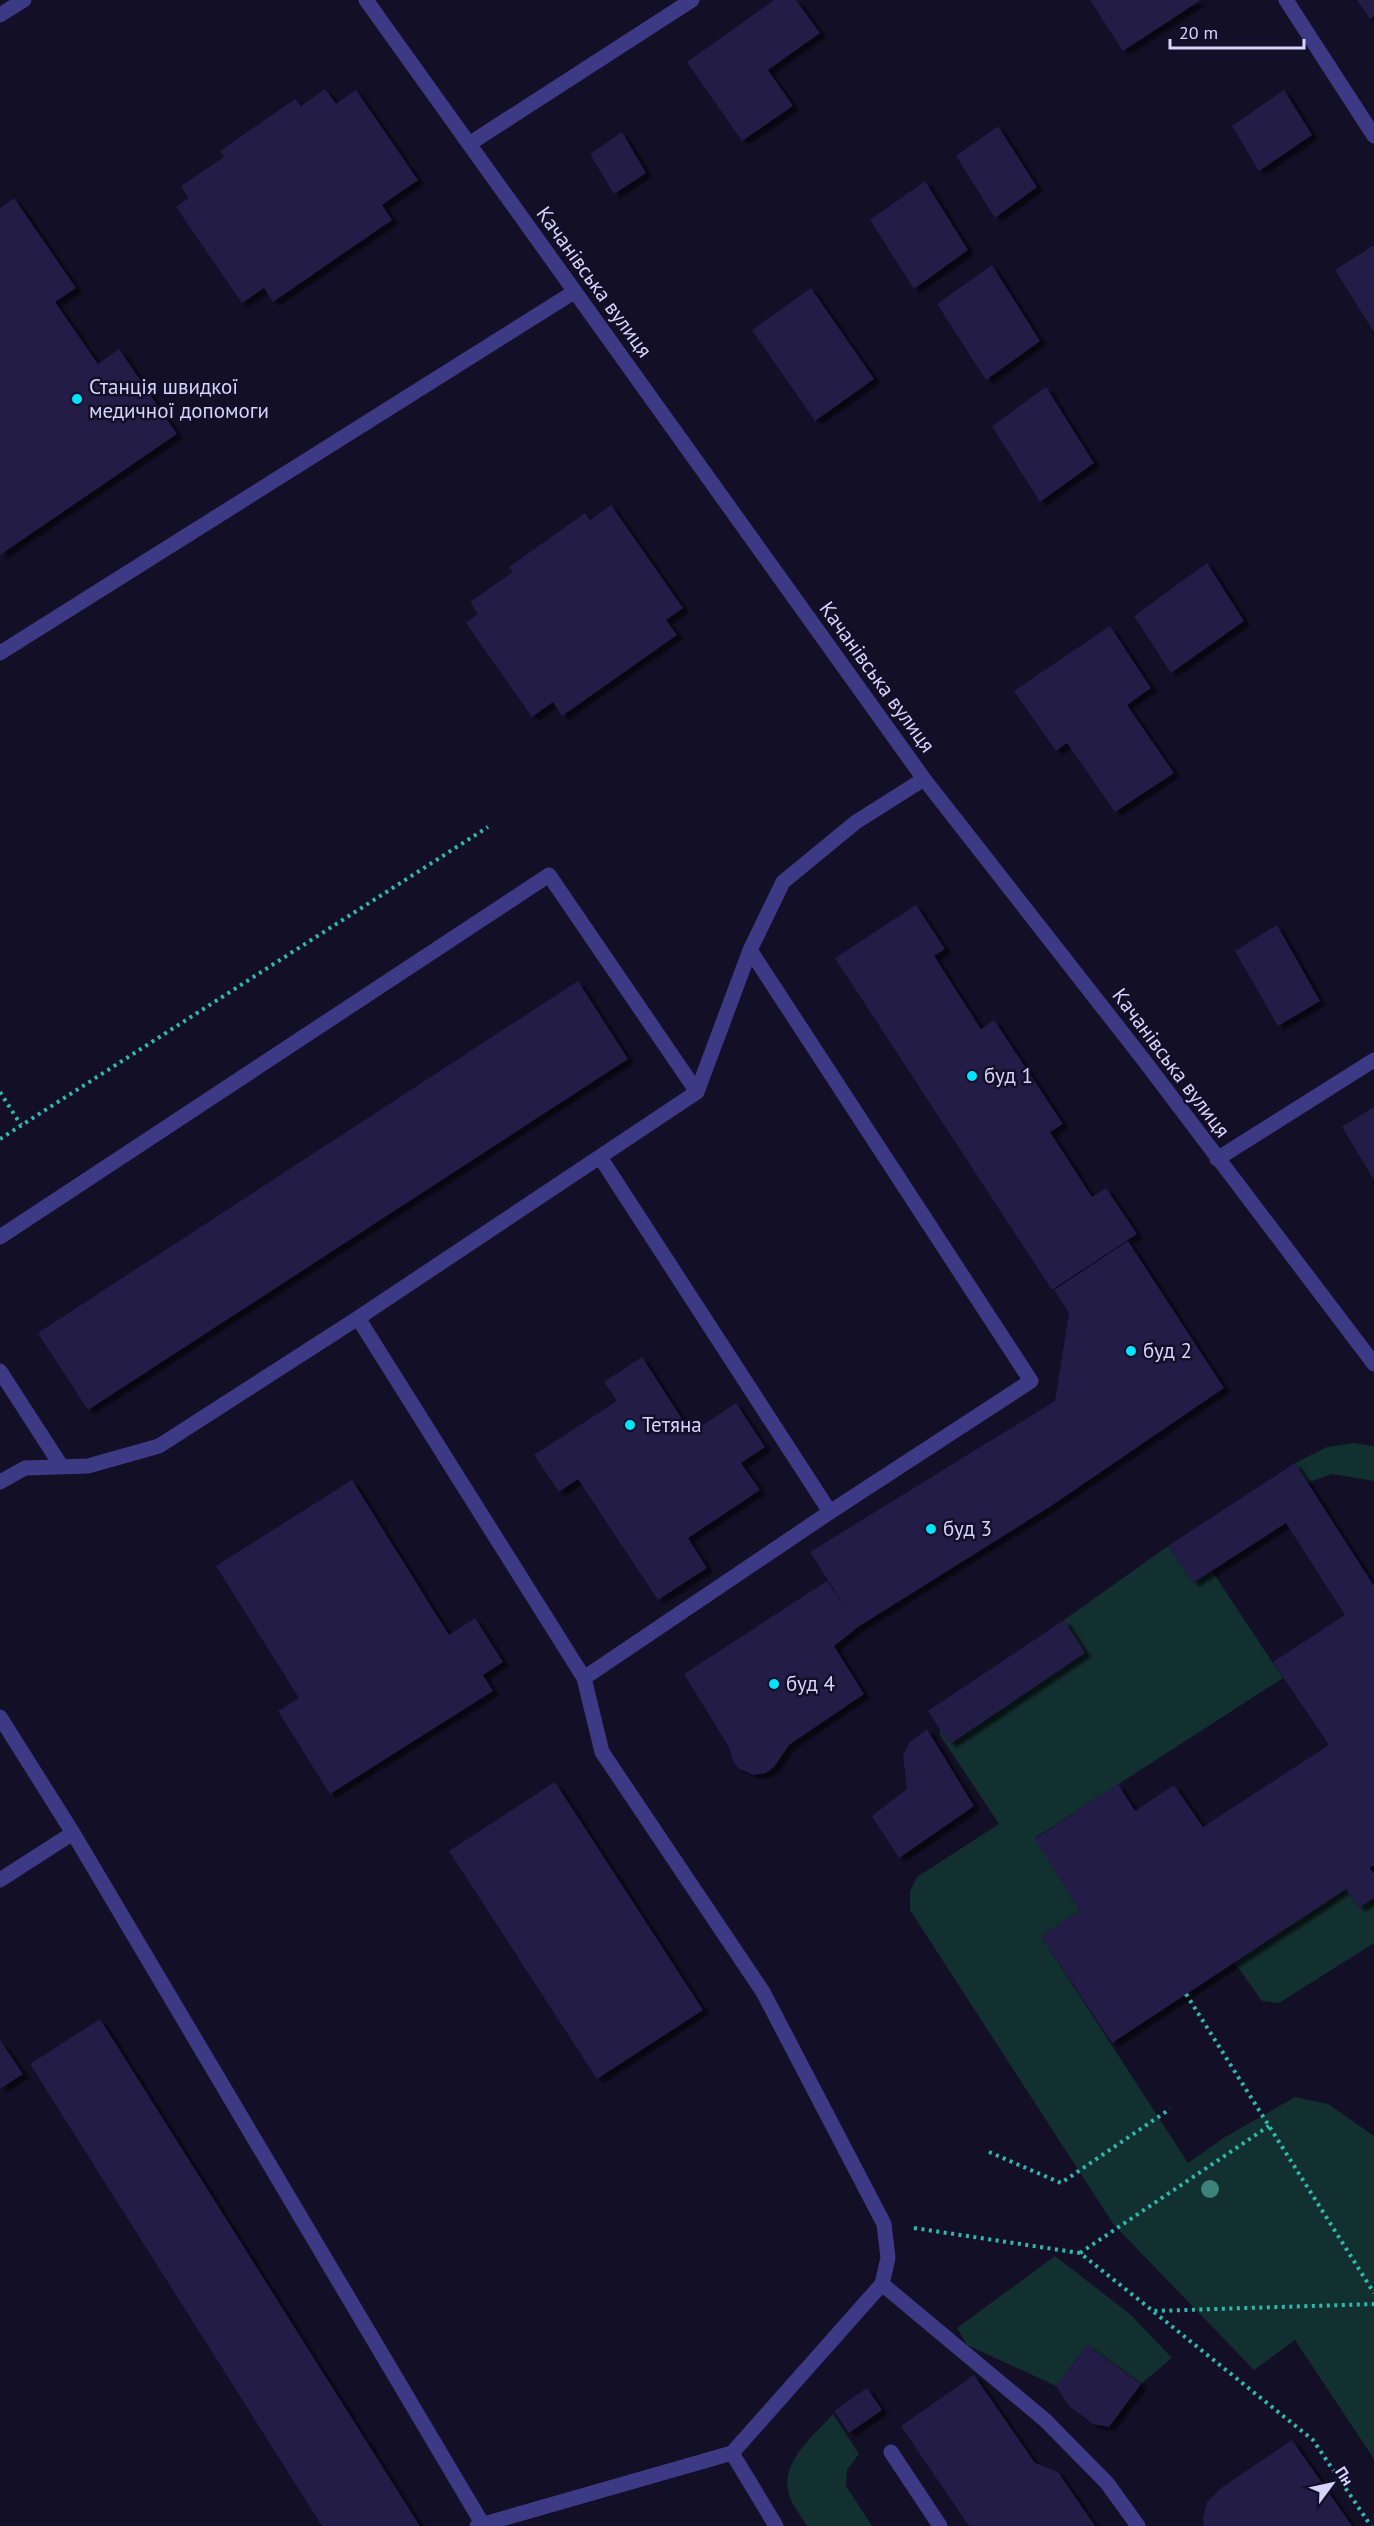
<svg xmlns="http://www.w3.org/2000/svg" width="1374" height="2526" viewBox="0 0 1374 2526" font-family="'PT Sans',sans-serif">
  <defs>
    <filter id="shadow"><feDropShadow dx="6" dy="4" stdDeviation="1.5" flood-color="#0009"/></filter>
  </defs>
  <rect width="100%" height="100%" fill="#130f26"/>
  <path fill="#12302f" d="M1353 1443 1374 1446V1481L1332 1474 1307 1483 1295 1463 1327 1447Z
    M1168 1546 1193 1583 1212 1571 1283 1678 1035 1838 1080 1911 1041 1936 1188 2163 1225 2137 1295 2097 1328 2104 1374 2136V2459L1295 2340 1254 2370 1114 2225 910 1910V1891L917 1877 999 1824 940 1735 939 1719 1064 1620Z
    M1346 1889 1359 1908 1374 1898V1943L1279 2003 1262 2001 1234 1962Z
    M1055 2256 1131 2315 1172 2358 1141 2384 1087 2345 1056 2386 967 2345 957 2328Z
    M833 2414 859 2454 847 2470 846 2486 872 2526H807C802 2518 796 2510 792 2502 774 2466 812 2438 833 2414Z"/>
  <path fill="#241b47" filter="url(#shadow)" d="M774 0H796L820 33 768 70 793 106 742 141 687 62Z
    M1090 0H1201L1123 51Z
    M1357 0H1374V16L1370 19Z
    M325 89 336 104 356 90 418 180 382 205 392 220 273 302 264 288 242 303 176 207 189 198 181 186 224 157 220 151 295 99 301 106Z
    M1284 90 1312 135 1259 171 1232 126Z
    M998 126 1037 187 995 218 956 156Z
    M622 132 646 173 614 194 590 154Z
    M925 181 968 250 914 289 870 220Z
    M14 198 76 288 55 302 98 364 119 349 177 434 0 555V208Z
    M1374 245V332L1335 270Z
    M992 265 1040 341 986 380 937 304Z
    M811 288 874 379 815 421 752 330Z
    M1046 387 1094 463 1040 502 992 426Z
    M611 505 683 608 666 620 677 635 562 716 553 702 532 717 466 623 478 614 470 602 513 572 509 567 585 513 590 520Z
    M1207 563 1244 621 1171 673 1134 616Z
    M1110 626 1151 688 1127 705 1174 773 1115 812 1067 743 1056 751 1014 691Z
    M916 905 945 949 934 956 981 1029 994 1020 1063 1124 1050 1132 1092 1197 1106 1188 1137 1234 1052 1290 835 958Z
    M1277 925 1320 1001 1278 1026 1235 951Z
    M578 981 628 1059 88 1410 38 1333Z
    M1374 1107V1180L1342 1127Z
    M1128 1241 1224 1388 1051 1506 858 1627 834 1646 864 1694 789 1745 774 1767 766 1773 753 1775 738 1768 733 1761 729 1747 684 1674 827 1581 845 1607 810 1552 1055 1401 1069 1313 1054 1290Z
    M642 1357 691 1433 736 1403 765 1447 741 1463 760 1490 688 1538 707 1568 658 1600 578 1479 559 1492 534 1455 617 1401 604 1382Z
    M1295 1463 1374 1586V1865L1370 1868 1374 1874V1898L1359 1908 1346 1889 1112 2043 1041 1936 1080 1911 1035 1839 1118 1784 1135 1811 1174 1785 1203 1827 1329 1745 1273 1662 1345 1615 1286 1523 1193 1583 1168 1546Z
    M352 1480 449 1635 475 1618 503 1662 483 1675 493 1691 330 1794 278 1711 299 1698 216 1566Z
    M1064 1620 1085 1653 950 1744 928 1711Z
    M927 1729 974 1806 899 1858 872 1816 907 1789 903 1755 910 1742Z
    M555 1782 703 2010 597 2079 449 1851Z
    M100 2019 380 2463 420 2526H322L30 2064Z
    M0 2040 23 2074 0 2089Z
    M1087 2345 1141 2384 1109 2427 1093 2424 1069 2406 1056 2386Z
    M974 2375 1035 2463 1058 2472 1095 2526H969L901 2426Z
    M867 2388 882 2410 849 2433 834 2411Z
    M1292 2440 1352 2526H1204L1203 2519 1207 2502 1221 2488Z"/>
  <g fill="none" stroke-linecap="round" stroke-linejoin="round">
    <path stroke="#2fb8b0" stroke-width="4" stroke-dasharray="3 4.5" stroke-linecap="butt" d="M0 1092 21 1125
      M0 1139 488 827
      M1186 1994 1374 2293
      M989 2152 1061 2183 1170 2109
      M914 2228 1080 2253 1153 2311 1374 2304
      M1080 2253 1269 2126
      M1154 2312 1313 2440 1371 2526"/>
    <path stroke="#3d3a85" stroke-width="15" d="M0 653 574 292
      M600 1157 830 1512
      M0 1237 549 875 697 1092
      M0 1371 62 1467
      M0 1482 25 1468 88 1466 159 1446 358 1318
      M584 1678 830 1512 1031 1381 750 950
      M0 1717 73 1833
      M0 1880 73 1833 482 2523
      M882 2284 1045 2420 1107 2483 1138 2526
      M891 2452 940 2526
      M477 2526 732 2453
      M776 2526 732 2453 882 2284 888 2258 884 2224 763 1992 602 1752 584 1678 358 1318 697 1092 750 950 783 882 856 822 924 779"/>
    <path stroke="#3d3a85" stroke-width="15" d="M366 0 924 779 1143 1059 1374 1364
      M1286 0 1374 136
      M0 15 24 0
      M469 144 692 0
      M1217 1159 1374 1060"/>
  </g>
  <circle fill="#3d827b" cx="1210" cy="2189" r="9"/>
  <g fill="#00e5ff" stroke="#130f26" stroke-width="2">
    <circle cx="77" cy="399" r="6"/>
    <circle cx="972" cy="1076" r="6"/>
    <circle cx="1131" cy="1351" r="6"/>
    <circle cx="630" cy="1425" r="6"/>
    <circle cx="931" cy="1529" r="6"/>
    <circle cx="774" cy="1684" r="6"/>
  </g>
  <g text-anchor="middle" stroke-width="5" stroke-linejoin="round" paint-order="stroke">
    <g font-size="21" fill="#d9d4ff" stroke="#130f26">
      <text transform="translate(594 282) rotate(54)" y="7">Качанівська вулиця</text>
      <text transform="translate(877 677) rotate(54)" y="7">Качанівська вулиця</text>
      <text transform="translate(1171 1063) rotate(53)" y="7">Качанівська вулиця</text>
    </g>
    <g font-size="21" fill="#d9d4ff" stroke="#130f26" text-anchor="start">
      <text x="89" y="394">Станція швидкої<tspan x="89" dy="24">медичної допомоги</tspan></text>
      <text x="984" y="1083">буд 1</text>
      <text x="1143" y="1358">буд 2</text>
      <text x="642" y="1432">Тетяна</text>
      <text x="943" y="1536">буд 3</text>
      <text x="786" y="1691">буд 4</text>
    </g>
  </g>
  <g transform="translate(1332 2484) rotate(57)" stroke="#130f26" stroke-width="4.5" paint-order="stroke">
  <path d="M0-4.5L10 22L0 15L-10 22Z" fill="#d9d4ff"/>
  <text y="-9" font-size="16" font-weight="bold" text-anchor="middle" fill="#d9d4ff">Пн</text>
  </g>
  <path d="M1170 39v9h134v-9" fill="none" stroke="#d9d4ff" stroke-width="3"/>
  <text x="1179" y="39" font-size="18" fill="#d9d4ff" stroke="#130f26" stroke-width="4.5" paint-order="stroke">20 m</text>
</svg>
